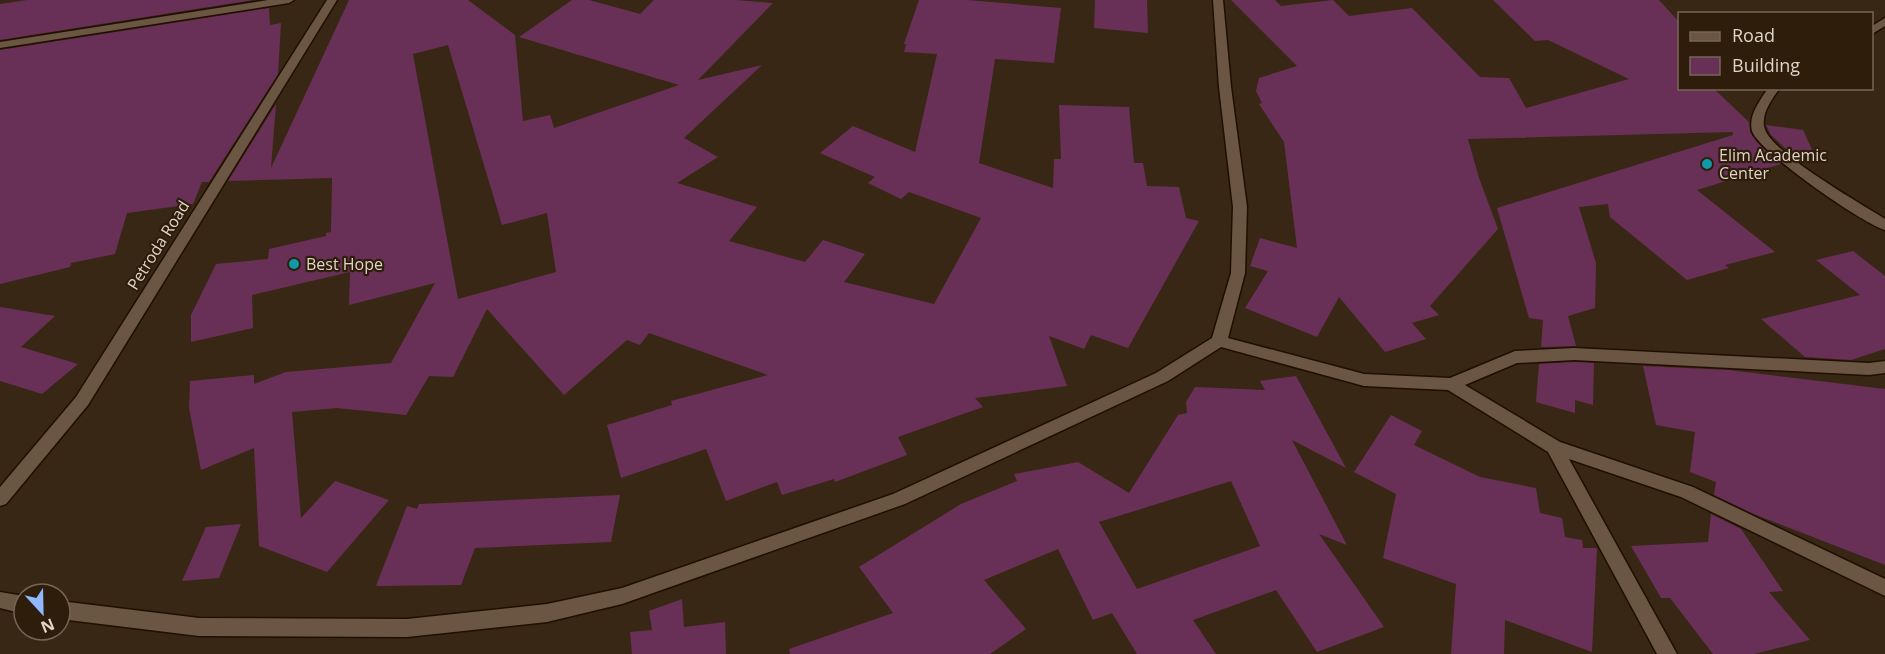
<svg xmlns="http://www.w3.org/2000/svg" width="1885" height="654" viewBox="0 0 1885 654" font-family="'Open Sans',sans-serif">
  <rect width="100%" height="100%" fill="#392715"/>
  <path fill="#683056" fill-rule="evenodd" d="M27 0H253L0 40V4Z
    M349 0H468L515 35 523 121 550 115 554 128 679 85 519 37 572 0H589L640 14 654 0H735L773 3 698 80 762 65 684 138 718 157 677 183 757 207 729 241 805 262 823 240 865 254 844 282 934 304 981 218 909 192 901 199 868 183 875 177 820 153 853 126 915 152 937 54 904 52 906 44H904L919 0H967L1061 8 1054 63 995 59 979 163 1053 188 1054 159H1061L1059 105 1129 107 1134 163H1143L1147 186 1179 187 1186 218 1199 221 1128 348 1091 335 1084 349 1049 336 1067 386 975 398 983 407 898 437 907 455 835 482 834 479 782 495 777 482 726 501 706 449 621 478 607 425 672 405 671 401 768 375 649 333 640 345 627 340 564 395 487 309 453 377 429 376 406 415 337 408 292 412 301 518 335 481 389 500 327 572 259 546 254 448 201 470 189 408 190 381 254 375V384L286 372 391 363 435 283 349 305 350 272 252 295 253 328 191 342V315L216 264 268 259 269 249 326 236V233L331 232 332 178 228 181 276 104 271 168ZM448 45 502 225 547 213 556 272 458 299 413 54Z
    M1095 0H1147L1148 33 1094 28Z
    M1231 0H1275L1281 6 1333 0 1349 16 1412 8 1480 77 1509 78 1526 108 1629 79 1548 40 1535 41 1493 0H1659L1680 23V88H1713L1749 122 1750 132 1757 142 1781 164 1697 190 1775 252 1725 265 1729 268 1687 280 1610 217 1608 204 1579 207 1596 263 1595 308 1568 316 1576 346 1541 347 1543 320 1529 318 1497 208 1733 135V132L1468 139 1479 178 1498 229 1430 306 1439 315 1412 323 1426 339 1385 352 1339 297 1317 337 1245 308 1268 271 1250 266 1260 238 1297 248 1284 142 1259 104 1262 103 1256 91 1259 78 1297 66Z
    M269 8 270 25 281 23 278 74 209 182H202L193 204 127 213 115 254 71 263 70 267 0 284V50Z
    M1766 125 1803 130 1814 154 1797 159 1771 135Z
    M1853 251 1885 276V349L1851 360 1805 357 1761 319 1860 295 1816 260Z
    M0 307 55 316 21 347 78 364 42 394 0 381Z
    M1574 362 1594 363 1593 405 1575 400V413L1536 402 1539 364Z
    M1643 366 1729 370 1885 389V565L1756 515 1714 495 1716 482 1690 472 1695 432 1656 425Z
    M1296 376 1346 468 1292 440 1347 545 1319 534 1384 627 1317 652 1276 590 1193 620 1216 654H1137L1112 613 1093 620 1058 549 984 580 1026 629 990 654H790L789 649 893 613 859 567 961 504 1017 481 1014 474 1078 462 1129 493 1178 415 1187 413 1186 402 1195 387 1265 390 1260 381ZM1231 481 1260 546 1137 589 1099 522Z
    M1391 415 1422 431 1414 445 1480 477 1536 488 1540 513 1562 518 1565 537 1582 540 1583 548H1597L1592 652 1505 620 1504 654H1451L1456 584 1383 558 1396 494 1354 472Z
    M620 495 611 542 475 548 461 585 376 586 407 506 417 509 419 504Z
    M1711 514 1741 529 1783 591 1769 592 1810 640 1754 654H1713L1670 598H1661L1631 546 1708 542Z
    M241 524 219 578 182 581 206 527Z
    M682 599 684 627 725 622 726 654H632L630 632 652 630 649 611Z"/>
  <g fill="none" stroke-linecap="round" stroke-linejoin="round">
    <defs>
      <path id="minor" d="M268 0H294L289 3 0 48V42Z
        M327 0H337L88 405 6 504 0 506V487L76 397Z
        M1213 0H1223L1231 87 1247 207 1245 273 1228 338 1364 374 1450 378 1515 351 1574 348 1869 363 1885 361V373L1869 375 1574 360 1517 363 1465 385 1560 442 1693 487 1885 579V596L1681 497 1569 459 1677 654H1657L1548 452 1448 390 1364 386 1221 347 1168 381 905 504 622 604 547 622 407 637 199 636 60 619V601L199 618 407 619 547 604 622 588 893 494 1156 373 1212 338 1231 273 1233 207 1219 87Z
        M1885 18V26L1872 34V26Z
        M1768 88H1780C1772 99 1762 112 1764 126 1767 151 1862 204 1885 219V230C1863 224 1758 151 1752 131 1748 115 1760 101 1768 88Z
        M0 592 24 596V614L0 608Z"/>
    </defs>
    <use href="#minor" stroke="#200f01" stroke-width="3"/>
    <use href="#minor" fill="#6a5642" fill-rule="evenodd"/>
  </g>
  <g fill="#0f9aa8" stroke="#2e1d0b" stroke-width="2">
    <circle cx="1707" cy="164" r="6"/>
    <circle cx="294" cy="264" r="6"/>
  </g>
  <g text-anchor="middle" stroke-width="4.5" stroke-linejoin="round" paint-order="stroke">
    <g font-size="16" fill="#dfd4c8" stroke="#2e1d0b" text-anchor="start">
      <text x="1719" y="161">Elim Academic<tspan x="1719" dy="18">Center</tspan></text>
      <text x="306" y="270">Best Hope</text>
    </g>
    <g font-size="16" fill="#dfd4c8" stroke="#2e1d0b">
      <text transform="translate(158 245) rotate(-58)" y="6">Petroda Road</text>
    </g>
  </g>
  <rect x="1678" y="12" width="195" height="78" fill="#2e1d0b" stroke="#756657" stroke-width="1.5"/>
  <rect x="1690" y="32" width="30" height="9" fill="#6a5642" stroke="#756657" stroke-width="1.5"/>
  <text x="1732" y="42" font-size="18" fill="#dfd4c8">Road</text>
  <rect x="1690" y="57" width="30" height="18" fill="#683056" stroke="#756657" stroke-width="1.5"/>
  <text x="1732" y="72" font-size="18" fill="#dfd4c8">Building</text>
  <g transform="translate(42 612) rotate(158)"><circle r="28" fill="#2e1d0b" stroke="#756657" stroke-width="1.5"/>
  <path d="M0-4.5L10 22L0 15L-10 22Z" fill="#8fb8fd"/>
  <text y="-9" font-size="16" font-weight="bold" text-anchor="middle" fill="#dfd4c8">N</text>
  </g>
</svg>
